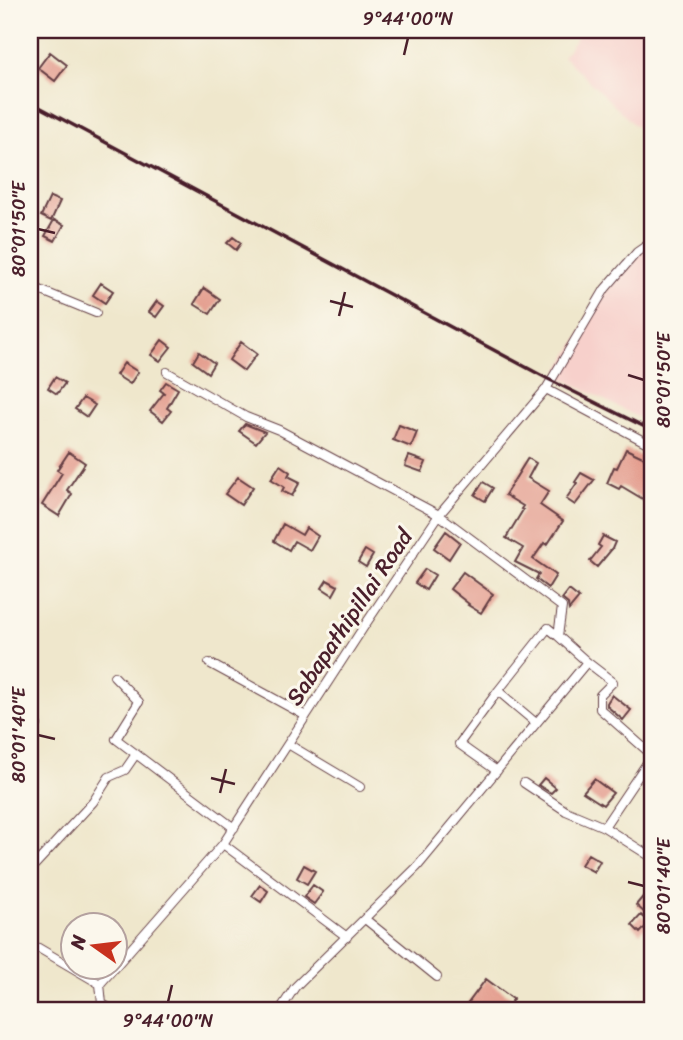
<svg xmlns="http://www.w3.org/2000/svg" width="683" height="1040" viewBox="0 0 683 1040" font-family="Sriracha,sans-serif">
  <rect width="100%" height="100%" fill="#fbf7ec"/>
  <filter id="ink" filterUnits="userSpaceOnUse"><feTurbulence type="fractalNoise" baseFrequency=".0143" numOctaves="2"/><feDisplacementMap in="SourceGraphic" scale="14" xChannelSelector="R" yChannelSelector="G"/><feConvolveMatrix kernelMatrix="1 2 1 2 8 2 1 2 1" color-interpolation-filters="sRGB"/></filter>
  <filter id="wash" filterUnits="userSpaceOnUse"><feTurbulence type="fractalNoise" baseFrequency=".00686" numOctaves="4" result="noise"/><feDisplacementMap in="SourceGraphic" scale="28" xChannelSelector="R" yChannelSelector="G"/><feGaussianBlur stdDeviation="1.57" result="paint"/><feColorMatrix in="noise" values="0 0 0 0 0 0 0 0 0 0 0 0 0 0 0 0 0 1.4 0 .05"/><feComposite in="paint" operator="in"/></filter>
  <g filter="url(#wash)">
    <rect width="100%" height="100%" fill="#efe7cc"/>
    <path fill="#f7d0cb" d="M583 30H653V156L650 140 563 56Z
      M653 244V425L556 375 607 290 638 254Z"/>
    <g id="blocks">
      <path fill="#e49e8f" d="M50 52 67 65 55 81 38 68Z
        M50 197 60 201 51 221 41 216Z
        M54 220 64 225 55 241 45 236Z
        M233 237 241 243 236 250 227 243Z
        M101 283 113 291 105 303 93 295Z
        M204 288 220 299 210 314 194 304Z
        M157 301 164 306 156 317 149 312Z
        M162 340 171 347 160 361 151 355Z
        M241 342 257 354 244 371 229 360Z
        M199 352 214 363 208 373 193 362Z
        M124 363 138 372 130 384 116 375Z
        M55 377 65 383 57 394 48 388Z
        M166 382 178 389 167 408 171 411 163 421 150 411 164 393 160 390Z
        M83 398 95 405 87 417 75 409Z
        M245 424 265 432 256 443 239 431Z
        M399 425 417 432 411 447 393 440Z
        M626 449 653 462V472L646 483 653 487V505L621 486 619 489 607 483 614 467 617 468Z
        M69 452 85 463 67 490 72 494 59 516 42 505 62 473 57 470Z
        M409 456 426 462 422 472 405 466Z
        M528 458 536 463 528 478 549 491 540 505 563 521 547 545 544 543 533 559 556 575 548 588 536 579 539 574 515 562 523 548 506 538 523 510 521 509 523 506 505 495Z
        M280 465 290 472 288 476 300 482 292 496 282 491 284 487 271 479Z
        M581 473 594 480 575 505 566 499 577 483 575 482Z
        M238 477 253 487 241 505 225 494Z
        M483 482 493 488 485 501 475 495Z
        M283 524 302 535 306 528 318 536 310 550 294 541 289 550 274 541Z
        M446 531 460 542 449 559 434 548Z
        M603 536 615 542 612 549 597 567 590 561 601 547 598 545Z
        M365 550 373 555 366 567 358 562Z
        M425 569 435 575 426 590 415 583Z
        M463 572 493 594 481 613 468 605 469 604 450 589Z
        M327 580 338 586 333 595 322 588Z
        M569 590 579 598 569 610 568 604 562 599Z
        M612 695 631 710 623 720 607 706V703Z
        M544 778 556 788 551 793 538 785Z
        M594 779 613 793 603 805 583 792Z
        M588 854 600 861 594 872 581 865Z
        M304 865 315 871 307 884 297 878Z
        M260 885 268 891 261 902 252 896Z
        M313 885 323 892 314 904 304 897Z
        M647 892 653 897V906L646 914 636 905Z
        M641 915 650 922 640 933 632 925Z
        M486 979 513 999 510 1004 518 1010H463Z"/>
    </g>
  </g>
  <g filter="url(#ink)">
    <use href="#blocks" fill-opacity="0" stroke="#633d43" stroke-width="2"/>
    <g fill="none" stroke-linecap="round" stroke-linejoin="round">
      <defs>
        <path id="minor" d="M648 139 653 165
          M30 286 96 313
          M167 372 246 417 279 430 439 515 562 607 558 636 587 662 417 867 295 987 280 1010
          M546 389 605 289 637 252 653 241
          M587 662 613 682 600 695V709L652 755
          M209 663 306 716
          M114 676 139 702 116 739 136 754
          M30 719 37 725
          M536 723 498 691 548 628 558 636
          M288 744 360 787
          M497 771 459 744 498 691
          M524 783 566 811 604 827 653 858
          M604 827 653 754
          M223 844 347 937
          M30 870 93 802 109 777 125 770 136 754 234 828
          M365 919 437 977
          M30 943 100 984 115 967
          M116 966 223 844 363 628 439 515 546 389 653 446
          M100 984 102 1004 113 1010"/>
      </defs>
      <use href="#minor" stroke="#633d43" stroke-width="10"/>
      <use href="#minor" stroke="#fff" stroke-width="8"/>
      <path stroke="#4a1f2b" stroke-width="3.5" d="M30 102 550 380 653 431"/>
    </g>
  </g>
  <path fill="none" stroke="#4a1f2b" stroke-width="2.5" d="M404 55 408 38M38 229 55 233M330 301 353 307M339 316 345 292M628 375 644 380M38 735 55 739M211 778 235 784M220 793 226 769M628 882 644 886M168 1002 172 985"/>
  <g text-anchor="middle" stroke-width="6" stroke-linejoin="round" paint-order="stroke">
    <g font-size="23" fill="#4a1f2b" stroke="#fbf7ec">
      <text transform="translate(349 617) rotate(-56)" y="8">Sabapathipillai Road</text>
    </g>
  </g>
  <rect width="683" height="1040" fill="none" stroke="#fbf7ec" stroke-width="77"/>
  <g transform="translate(94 946) rotate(284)"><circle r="33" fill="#fbf7ec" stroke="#b4a19f" stroke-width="2"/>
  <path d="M0-5L12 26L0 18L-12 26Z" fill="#c8321e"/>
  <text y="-10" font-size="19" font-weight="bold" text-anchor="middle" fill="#4a1f2b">N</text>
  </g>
  <rect x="38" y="38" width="606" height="964" fill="none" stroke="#4a1f2b" stroke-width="2.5"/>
  <g font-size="18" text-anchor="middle" fill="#4a1f2b">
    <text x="408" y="25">9°44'00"N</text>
    <text transform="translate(19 229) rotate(-90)" y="6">80°01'50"E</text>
    <text transform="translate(664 380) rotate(-90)" y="6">80°01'50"E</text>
    <text transform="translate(19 735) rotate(-90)" y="6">80°01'40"E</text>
    <text transform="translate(664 886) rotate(-90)" y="6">80°01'40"E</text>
    <text x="168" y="1027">9°44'00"N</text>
  </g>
</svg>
